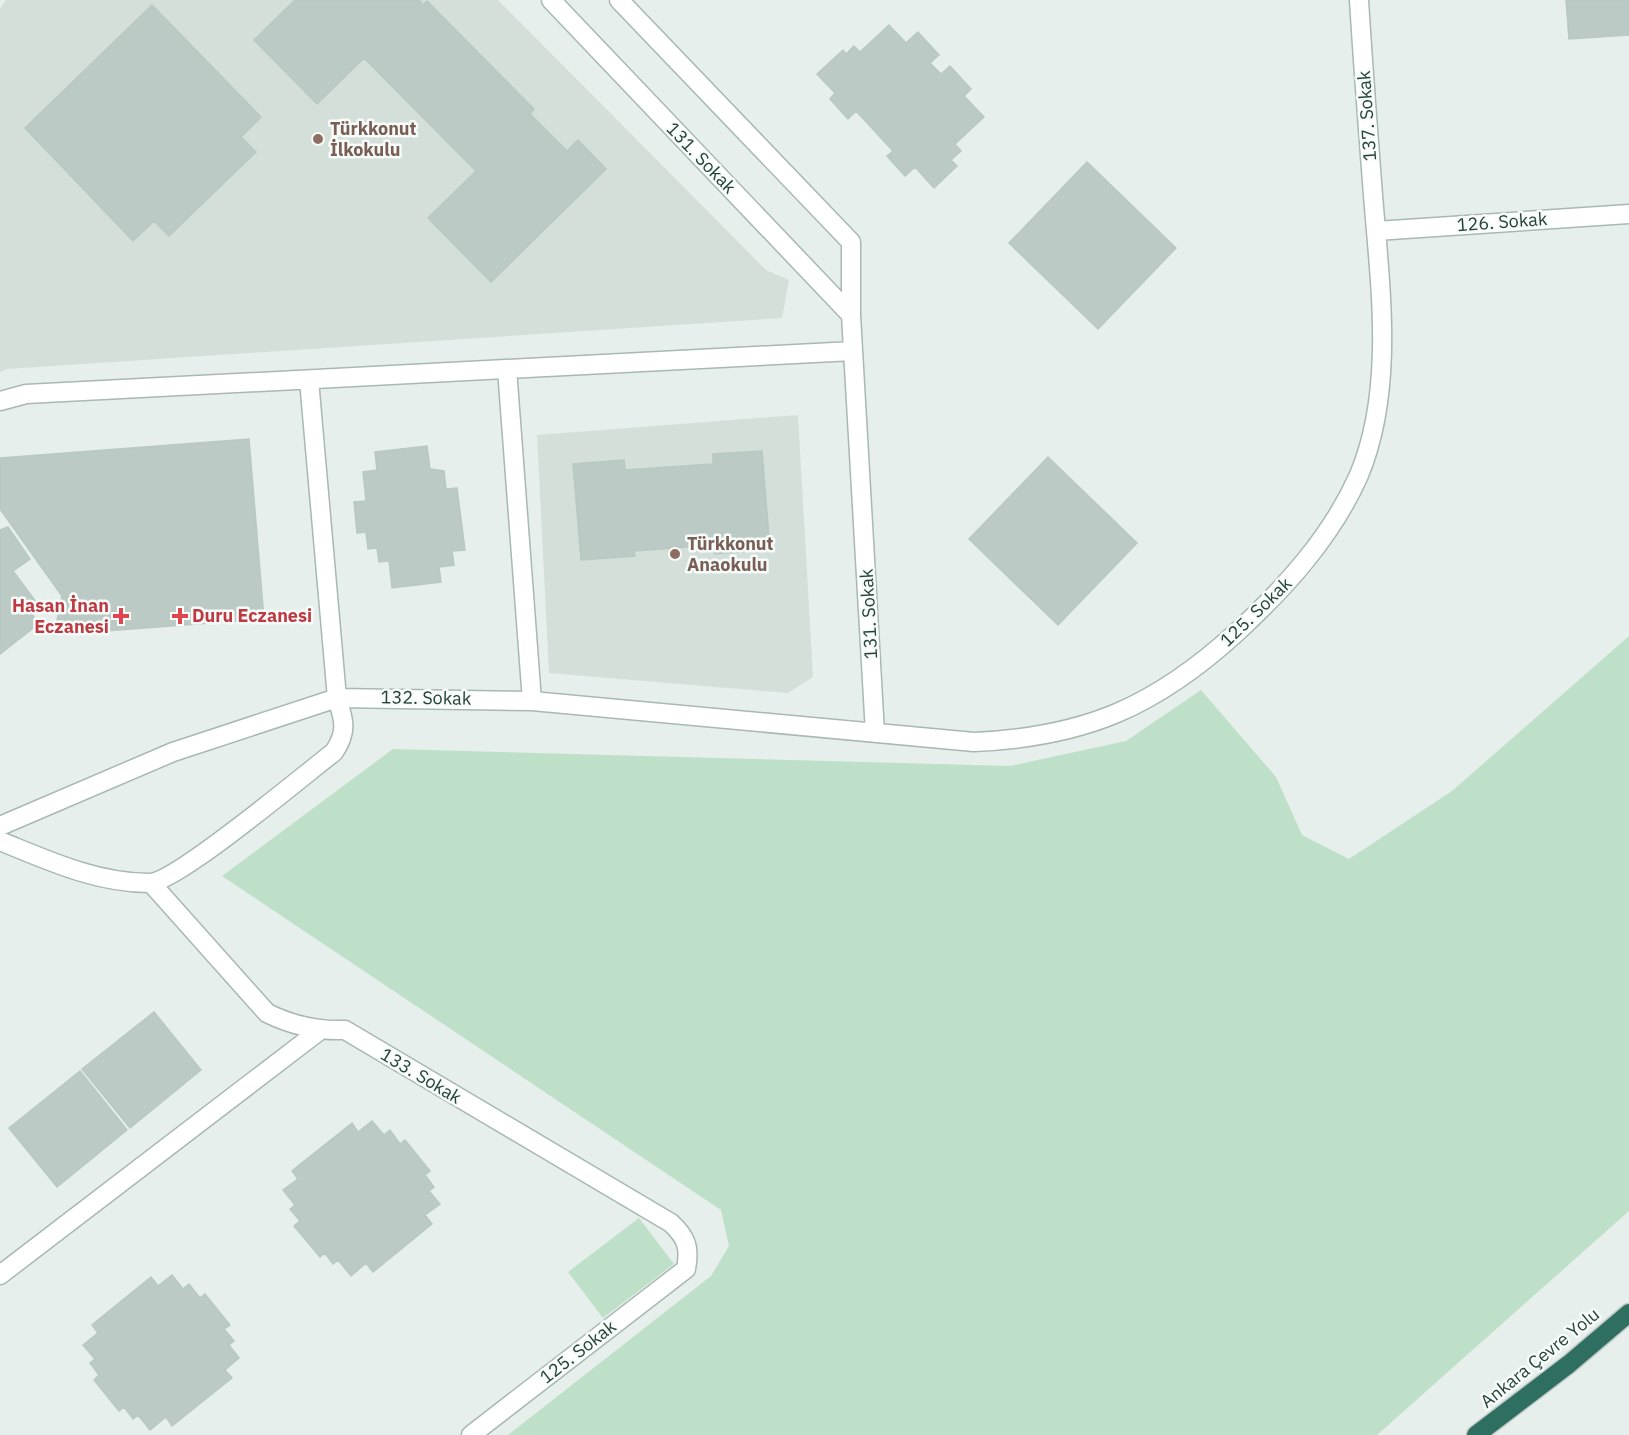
<svg xmlns="http://www.w3.org/2000/svg" width="1629" height="1435" viewBox="0 0 1629 1435" font-family="'IBM Plex Sans',sans-serif">
  <rect width="100%" height="100%" fill="#e6efeb"/>
  <path fill="#d4dfda" d="M6 0H498L766 270 789 280 782 318 7 369 0 372V9Z
    M798 415 813 677 788 693 549 673 537 435Z"/>
  <path fill="#bfe0c8" d="M1629 636V1211L1377 1435H508L711 1276 729 1246 721 1210 222 876 393 749 1010 766 1126 741 1201 690 1276 777 1302 835 1349 859 1452 791Z
    M639 1218 674 1264 603 1318 568 1272Z"/>
  <path fill="#bbcac4" stroke="#b8c9c2" stroke-width="1.5" d="M295 0H419L423 5 427 1 534 109 530 114 567 151 578 140 606 169 491 282 428 218 476 171 364 58 317 104 254 40Z
    M1566 0H1629V35L1569 39Z
    M152 5 261 117 241 137 256 152 169 236 154 221 133 241 25 128Z
    M889 25 906 43 918 32 939 55 930 63 941 74 950 66 971 89 964 96 984 117 955 144 961 151 951 160 957 166 934 188 915 167 905 176 887 156 893 151 856 111 848 119 830 99 835 93 817 74 843 50 846 54 854 46 860 52Z
    M1087 162 1176 248 1098 329 1009 243Z
    M249 439 264 619 54 635 62 596 0 509V458Z
    M427 446 430 469 444 471 446 489 457 488 465 550 452 551 454 565 439 567 441 582 392 588 389 561 379 562 377 548 368 549 366 532 357 533 354 502 366 501 363 472 377 470 375 452Z
    M762 451 770 549 715 554 714 545 634 551 635 556 581 560 573 464 624 460 625 470 713 464V454Z
    M1048 457 1137 543 1058 625 969 539Z
    M8 527 30 559 13 571 39 606 32 612 37 625 0 654V530Z
    M154 1012 201 1070 130 1128 82 1069Z
    M80 1071 127 1130 57 1187 9 1128Z
    M372 1121 384 1135 390 1130 400 1144 405 1140 430 1171 425 1175 434 1187 429 1191 440 1204 425 1215 432 1224 373 1272 366 1263 351 1276 338 1260 333 1264 325 1253 320 1257 294 1226 300 1221 290 1209 295 1205 283 1190 298 1179 292 1171 352 1123 358 1132Z
    M172 1275 183 1289 189 1284 200 1298 205 1294 230 1325 224 1329 234 1341 229 1345 239 1358 225 1370 232 1378 172 1426 166 1417 150 1430 138 1415 133 1419 124 1407 119 1411 94 1380 99 1375 90 1363 95 1359 83 1345 98 1333 92 1325 151 1277 158 1286Z"/>
  <g fill="none" stroke-linecap="round" stroke-linejoin="round">
    <defs>
      <path id="minor" d="M551 0 851 315
        M619 0 851 242V315L875 733
        M1376 231 1629 214
        M507 369 532 701
        M0 401 26 394 853 351
        M0 826 173 752 337 698 532 701 974 742C1085 737 1155 707 1237 632 1286 587 1332 536 1359 475 1395 389 1380 285 1373 195 1368 130 1363 65 1359 0
        M0 841C47 860 96 883 149 883 176 883 305 774 334 752 348 731 344 720 337 698L309 380
        M151 883 267 1013C293 1026 317 1031 345 1030L671 1223C687 1238 690 1248 686 1269L471 1435
        M0 1275 319 1031"/>
      <path id="motorway" d="M1476 1435 1569 1364 1629 1313"/>
    </defs>
    <use href="#minor" stroke="#a8b8b2" stroke-width="21"/>
    <use href="#motorway" stroke="#c2cac8" stroke-width="21"/>
    <use href="#minor" stroke="#fff" stroke-width="18"/>
    <use href="#motorway" stroke="#2f6f62" stroke-width="18"/>
  </g>
  <g fill="#8d6e63" stroke="#f7fbf9" stroke-width="2">
    <circle cx="318" cy="139" r="6"/>
    <circle cx="675" cy="554" r="6"/>
  </g>
  <g fill="#e0444e" stroke="#f7fbf9" stroke-width="2">
    <path d="M118 607h6v6h6v6h-6v6h-6v-6h-6v-6h6z"/>
    <path d="M177 607h6v6h6v6h-6v6h-6v-6h-6v-6h6z"/>
  </g>
  <g text-anchor="middle" stroke-width="5" stroke-linejoin="round" paint-order="stroke">
    <g font-size="18" fill="#24423a" stroke="#f7fbf9">
      <text transform="translate(1367 116) rotate(-94)" y="6">137. Sokak</text>
      <text transform="translate(701 158) rotate(46)" y="6">131. Sokak</text>
      <text transform="translate(1502 222) rotate(-4)" y="6">126. Sokak</text>
      <text transform="translate(1256 612) rotate(-44)" y="6">125. Sokak</text>
      <text transform="translate(869 614) rotate(-93)" y="6">131. Sokak</text>
      <text transform="translate(426 698) rotate(1)" y="6">132. Sokak</text>
      <text transform="translate(421 1076) rotate(31)" y="6">133. Sokak</text>
      <text transform="translate(578 1352) rotate(-38)" y="6">125. Sokak</text>
      <text transform="translate(1540 1358) rotate(-39)" y="6">Ankara Çevre Yolu</text>
    </g>
    <g font-size="18" font-weight="bold" fill="#785e54" stroke="#f7fbf9" text-anchor="start">
      <text x="330" y="135">Türkkonut<tspan x="330" dy="21">İlkokulu</tspan></text>
      <text x="687" y="550">Türkkonut<tspan x="687" dy="21">Anaokulu</tspan></text>
    </g>
    <g font-size="18" font-weight="bold" fill="#be3a42" stroke="#f7fbf9" text-anchor="end">
      <text x="109" y="612">Hasan İnan<tspan x="109" dy="21">Eczanesi</tspan></text>
      <text x="192" y="622" text-anchor="start">Duru Eczanesi</text>
    </g>
  </g>
</svg>
